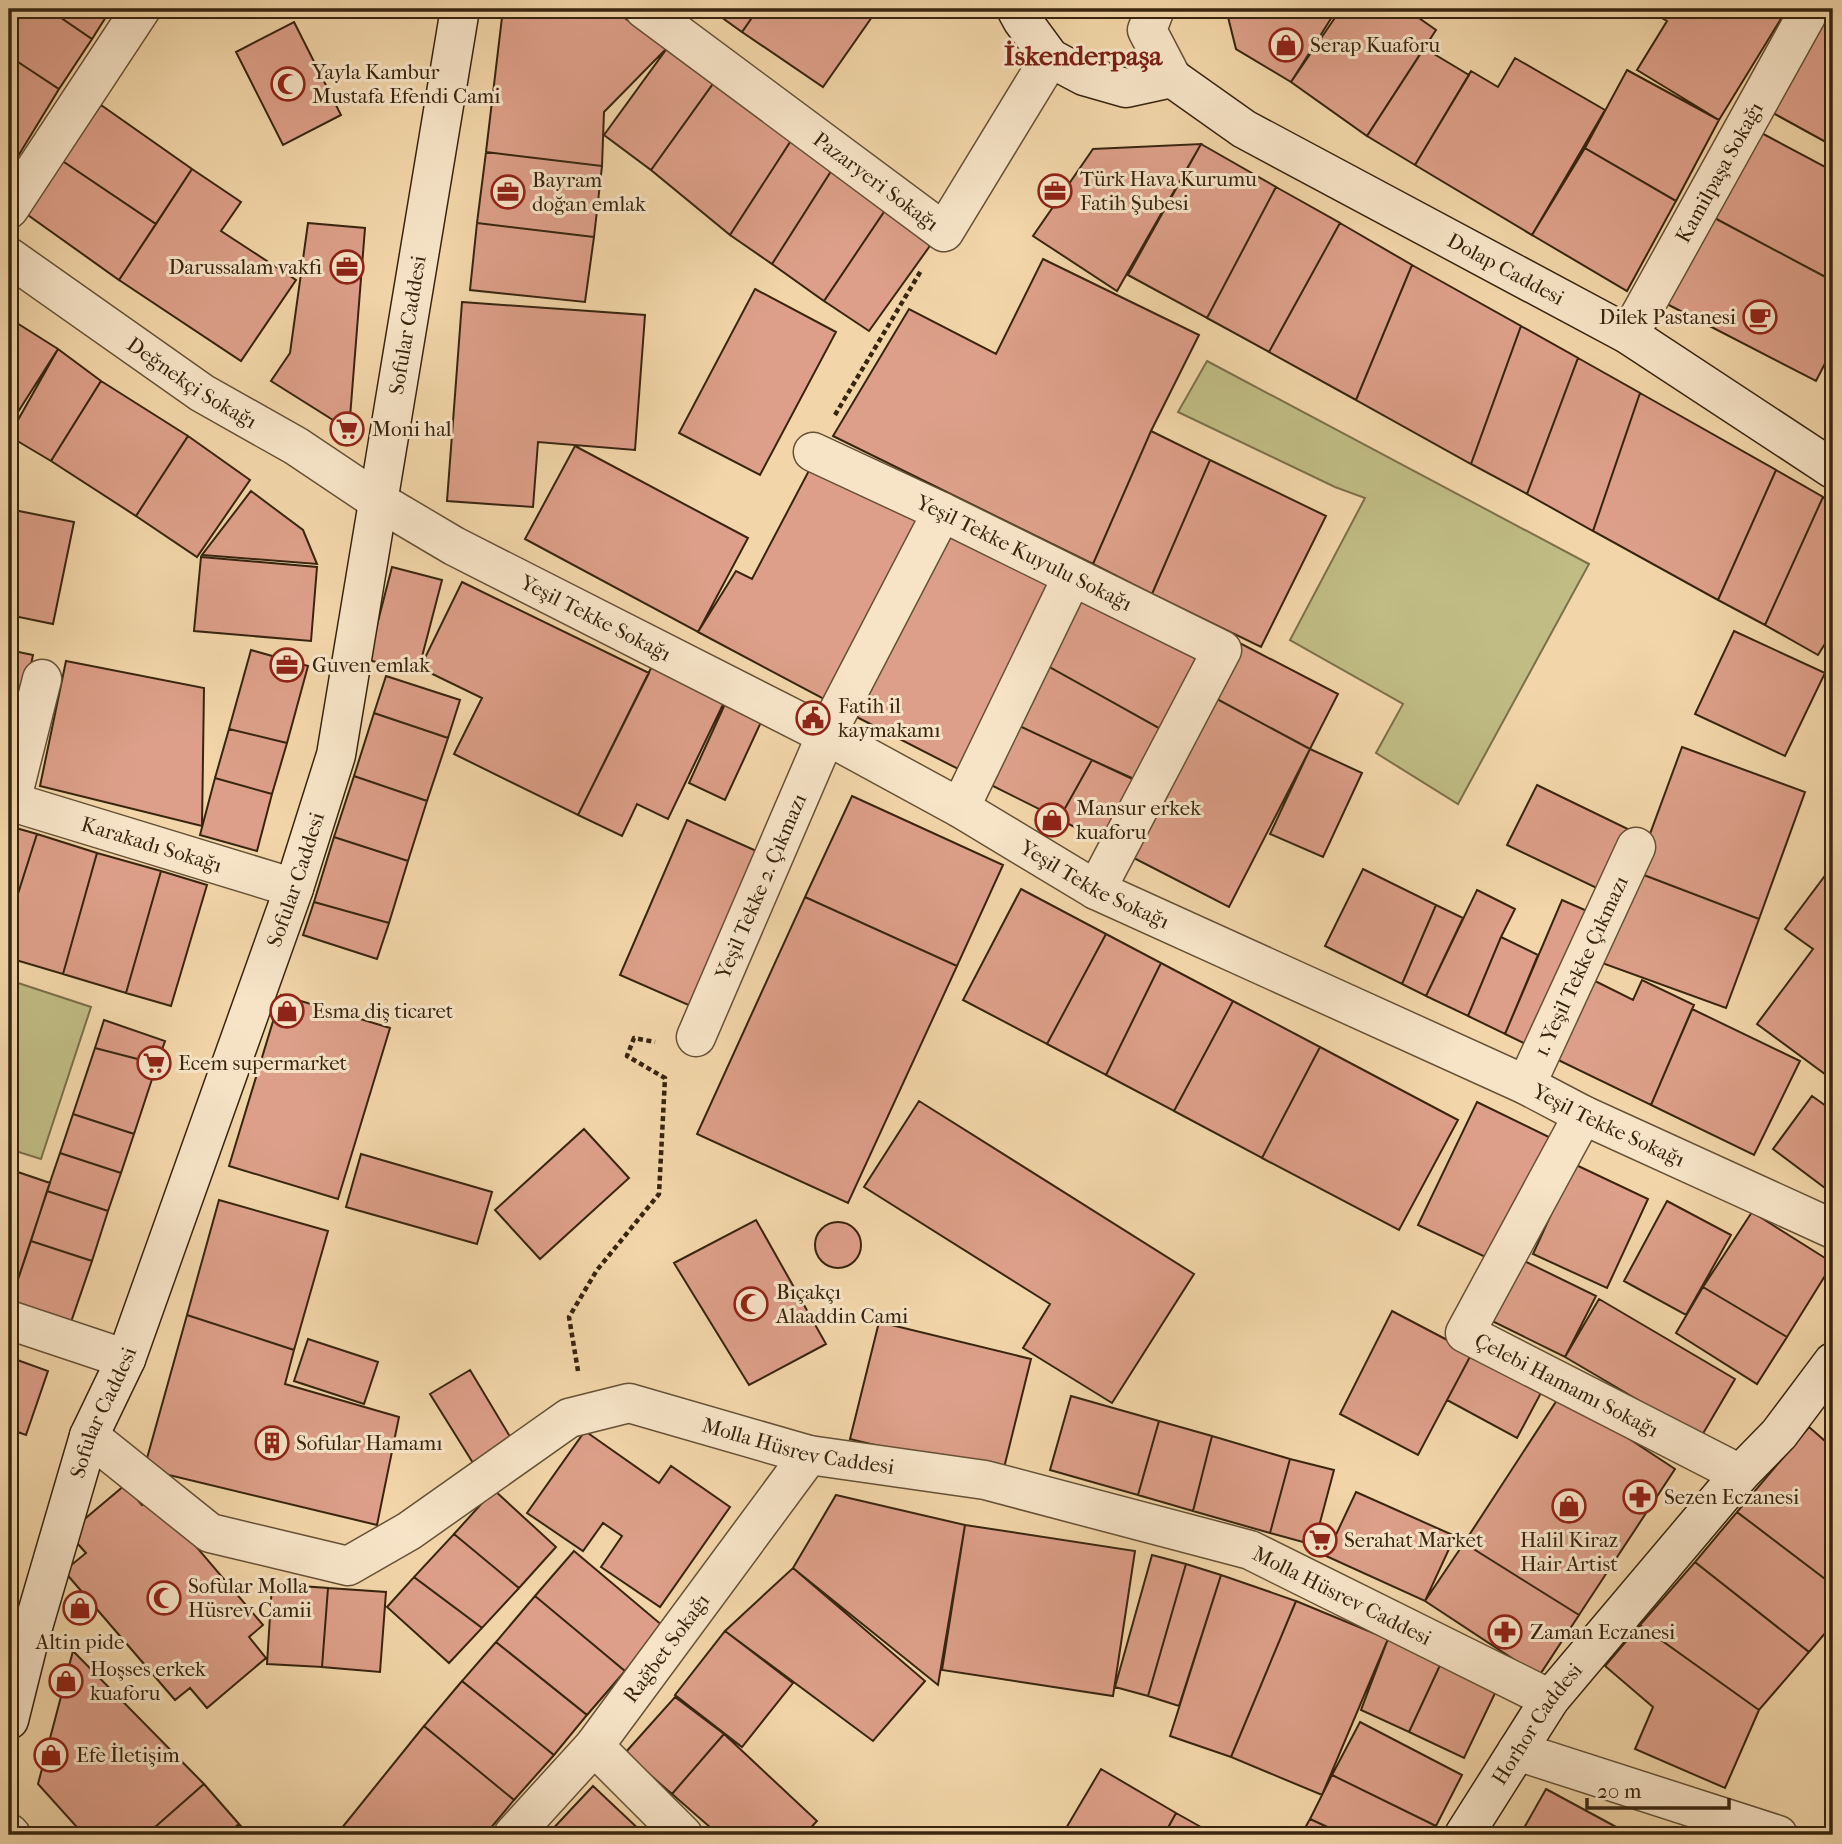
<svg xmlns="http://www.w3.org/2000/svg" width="1842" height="1844" viewBox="0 0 1842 1844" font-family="'IM FELL French Canon',serif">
  <rect width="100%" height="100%" fill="#f2d6a9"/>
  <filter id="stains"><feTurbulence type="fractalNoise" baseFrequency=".00286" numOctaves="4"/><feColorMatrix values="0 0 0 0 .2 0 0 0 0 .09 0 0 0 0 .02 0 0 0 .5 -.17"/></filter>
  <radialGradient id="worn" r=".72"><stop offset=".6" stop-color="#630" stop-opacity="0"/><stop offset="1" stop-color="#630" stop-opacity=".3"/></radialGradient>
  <path fill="#c0bc84" stroke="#7c704a" stroke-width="2" d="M1207 361 1589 564 1458 804 1376 753 1403 704 1290 640 1365 498 1335 487 1178 412Z
    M9 980 91 1007 41 1159 9 1149Z"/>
  <path fill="#dd9f89" stroke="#38250f" stroke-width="2" d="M9 9H48L92 39 59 89 9 56Z
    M48 9H111L92 39Z
    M503 9H611L668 47 604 112 602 166 486 152Z
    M710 9H758L742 32Z
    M758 9H861L872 17 823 87 742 32Z
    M861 9H878L872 17Z
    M1226 9H1337L1291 82 1236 49Z
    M1341 9H1406L1436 30 1367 136 1291 82Z
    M1646 9H1787L1719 120 1637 70 1667 21Z
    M1829 9H1833V146L1773 113Z
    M294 22 341 115 283 145 236 52Z
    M668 47 715 81 651 170 604 135Z
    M1424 48 1469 75 1415 165 1367 136Z
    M9 56 59 89 9 171Z
    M1515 58 1605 110 1532 235 1415 165 1471 71 1498 87Z
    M1627 70 1719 120 1676 201 1585 148Z
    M715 81 794 136 730 235 651 170Z
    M101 105 192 169 156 224 61 160Z
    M1754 129 1833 171V281L1709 215Z
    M794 136 835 165 772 264 730 235Z
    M1201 144 1276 187 1207 318 1128 275Z
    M1201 144 1117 291 1033 236 1093 149Z
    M1585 148 1676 201 1627 291 1532 235Z
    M486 152 602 166 594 237 477 223Z
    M61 160 156 224 119 280 25 213Z
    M835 165 890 203 824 301 772 264Z
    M192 169 241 202 221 231 296 280 241 361 119 280Z
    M1276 187 1340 223 1269 352 1207 318Z
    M890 203 937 236 869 331 824 301Z
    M1709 215 1833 281V304L1827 315 1833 318V348L1816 381 1663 302Z
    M308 223 365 228 349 430 271 381 290 353Z
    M477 223 594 237 585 302 470 290Z
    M1340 223 1412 265 1356 400 1269 352Z
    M1043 259 1199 335 1151 431 1093 564 833 436 909 309 996 354Z
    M1412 265 1521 326 1471 464 1356 400Z
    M755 289 836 332 760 475 679 433Z
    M462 302 645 315 635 450 538 442 533 507 447 501Z
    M9 318 58 349 9 426Z
    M1521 326 1578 358 1527 494 1471 464Z
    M58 349 101 381 51 461 9 436Z
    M1578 358 1640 393 1593 531 1527 494Z
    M101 381 188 436 136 516 51 461Z
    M1640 393 1776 470 1718 600 1593 531Z
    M1151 431 1210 460 1152 594 1093 564Z
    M188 436 250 480 197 557 136 516Z
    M575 446 748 538 698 632 525 539Z
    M1210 460 1326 516 1261 647 1152 594Z
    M814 461 932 521 837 706 698 632 736 571 752 579Z
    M1776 470 1823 497 1765 625 1718 600Z
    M251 491 303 530 317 564 202 555Z
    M1823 497 1833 503V631L1818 655 1765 625Z
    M9 509 74 522 53 624 9 615Z
    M941 525 1064 588 968 774 845 711Z
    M201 557 317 567 311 641 194 631Z
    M392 567 442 580 418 672 368 660Z
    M462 582 649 673 578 815 454 754 482 698 420 668Z
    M1068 590 1205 660 1170 734 1037 660Z
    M1734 631 1825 673 1785 756 1695 714Z
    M1230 638 1338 694 1310 749 1204 692Z
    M9 650 33 655 9 769Z
    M251 650 308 666 287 743 229 729Z
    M655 660 728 694 668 819 637 804 622 836 578 815Z
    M1037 660 1171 735 1145 785 1009 721Z
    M66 661 204 688 202 826 40 786Z
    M386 676 460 700 448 738 374 713Z
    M1204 692 1310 749 1229 907 1128 855Z
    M725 704 762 720 725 800 689 783Z
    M374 713 448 738 427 801 354 776Z
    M1009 721 1092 760 1059 819 983 781Z
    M229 729 287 743 272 794 215 778Z
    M1682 747 1805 792 1759 919 1636 872Z
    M1310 749 1362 773 1323 857 1270 834Z
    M1092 760 1141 782 1111 846 1059 819Z
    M354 776 427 801 408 861 334 837Z
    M215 778 272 794 257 851 200 835Z
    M1537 785 1636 833 1607 893 1507 845Z
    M852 796 1003 865 957 966 805 897Z
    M687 820 761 853 693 1007 620 975Z
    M9 826 37 834 9 922Z
    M37 834 97 853 63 974 9 958V922Z
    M334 837 408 861 389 923 314 902Z
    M97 853 161 871 126 993 63 974Z
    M1833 865V1080L1757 1024 1813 949 1785 929Z
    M1363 869 1436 905 1402 984 1325 946Z
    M161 871 207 885 171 1006 126 993Z
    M1636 872 1759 919 1726 1008 1602 963Z
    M1021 889 1106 934 1047 1044 963 1000Z
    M1477 890 1515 909 1501 937 1468 1016 1426 996Z
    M805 897 957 966 848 1203 697 1134Z
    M1562 900 1594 914 1534 1048 1505 1034Z
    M314 902 389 923 377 959 303 935Z
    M1436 905 1463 918 1426 996 1402 984Z
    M1106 934 1161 963 1106 1075 1047 1044Z
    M1501 937 1538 955 1505 1034 1468 1016Z
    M1161 963 1233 1001 1174 1111 1106 1075Z
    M1589 978 1633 1000 1642 980 1694 1005 1651 1105 1554 1058Z
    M281 995 390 1028 338 1199 229 1166Z
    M1233 1001 1320 1047 1262 1158 1174 1111Z
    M1692 1009 1800 1061 1754 1155 1651 1105Z
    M104 1020 165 1041 157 1064 95 1048Z
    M1320 1047 1458 1120 1399 1230 1262 1158Z
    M95 1048 157 1064 134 1134 73 1114Z
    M1812 1096 1833 1111V1194L1773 1149Z
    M919 1101 1194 1274 1112 1403 1023 1348 1050 1304 864 1187Z
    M1477 1102 1557 1141 1498 1263 1418 1225Z
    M73 1114 134 1134 121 1173 60 1153Z
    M584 1129 629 1178 540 1259 495 1210Z
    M60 1153 121 1173 108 1211 47 1191Z
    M361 1154 492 1192 477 1244 346 1207Z
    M1574 1164 1648 1199 1607 1288 1533 1254Z
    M9 1169 50 1183 10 1303 9 1302Z
    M47 1191 108 1211 92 1261 31 1241Z
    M219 1200 328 1231 294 1350 187 1315Z
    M1667 1201 1731 1235 1686 1315 1624 1281Z
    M1752 1212 1833 1263 1787 1337 1703 1287Z
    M756 1220 826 1344 749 1385 674 1263Z
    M815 1245a23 23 0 1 1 46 0a23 23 0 1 1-46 0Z
    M31 1241 92 1261 71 1322 10 1303Z
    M1512 1255 1596 1296 1565 1357 1482 1316Z
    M1703 1287 1787 1337 1757 1384 1676 1333Z
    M1599 1299 1735 1379 1701 1437 1565 1357Z
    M1392 1311 1472 1353 1418 1455 1340 1414Z
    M187 1315 294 1350 285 1384 399 1417 377 1525 144 1469Z
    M879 1322 1031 1359 1002 1476 850 1439Z
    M308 1339 378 1362 364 1404 294 1381Z
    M1472 1353 1542 1391 1517 1438 1447 1400Z
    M9 1357 48 1371 26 1435 9 1429Z
    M470 1370 512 1440 473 1463 430 1394Z
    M1561 1394 1675 1469 1579 1615 1464 1543Z
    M1071 1396 1159 1421 1138 1495 1050 1470Z
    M1159 1421 1212 1436 1193 1511 1138 1495Z
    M1809 1427 1833 1448V1585L1737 1512Z
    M585 1431 659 1483 671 1466 730 1507 660 1607 601 1567 622 1536 603 1523 583 1551 527 1513Z
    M1212 1436 1290 1459 1270 1533 1193 1511Z
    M1290 1459 1334 1470 1314 1545 1270 1533Z
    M125 1485 142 1505 153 1496 263 1625 249 1637 266 1658 207 1708 190 1688 175 1700 64 1571 86 1553 68 1533Z
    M494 1490 556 1547 519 1588 454 1534Z
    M1356 1492 1455 1536 1425 1601 1326 1556Z
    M836 1495 965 1525 938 1685 793 1568Z
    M1737 1512 1833 1585V1624L1809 1652 1695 1562Z
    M965 1525 1135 1551 1113 1696 942 1670Z
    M454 1534 519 1588 482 1628 414 1577Z
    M1464 1543 1579 1615 1539 1676 1425 1601Z
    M574 1551 663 1626 625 1671 535 1596Z
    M1152 1555 1186 1564 1148 1696 1115 1687Z
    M1695 1562 1809 1652 1759 1710 1640 1625Z
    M1186 1564 1221 1575 1179 1706 1148 1696Z
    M793 1568 925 1681 873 1741 725 1631Z
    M1221 1575 1296 1601 1231 1757 1170 1736Z
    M414 1577 482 1628 449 1663 387 1607Z
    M272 1584 328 1588 322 1667 267 1664Z
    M328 1588 386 1592 380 1672 322 1667Z
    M535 1596 625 1671 587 1715 496 1642Z
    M1296 1601 1388 1639 1322 1795 1231 1757Z
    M1640 1625 1759 1710 1725 1788 1635 1749 1653 1707 1605 1666Z
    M725 1631 793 1683 742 1747 675 1695Z
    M1388 1639 1442 1661 1409 1732 1361 1710Z
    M496 1642 587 1715 554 1755 462 1681Z
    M73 1651 204 1784 146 1835H84L38 1784Z
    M1442 1661 1498 1687 1464 1758 1409 1732Z
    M462 1681 554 1755 514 1800 424 1726Z
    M675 1697 724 1734 672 1794 625 1753Z
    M1360 1722 1462 1775 1436 1826 1332 1775Z
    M424 1726 514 1800 485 1835H347L341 1829Z
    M724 1734 817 1821 804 1835H719L672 1794Z
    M1101 1769 1176 1813 1164 1835H1062Z
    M1332 1775 1436 1826 1431 1835H1345L1310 1819Z
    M204 1784 239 1824 226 1835H146Z
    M593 1786 645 1835H547Z
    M1546 1789 1631 1835H1520Z
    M1176 1813 1215 1835H1164Z
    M1310 1819 1345 1835H1301Z
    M239 1824 249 1835H226Z"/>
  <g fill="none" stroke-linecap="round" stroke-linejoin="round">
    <defs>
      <g id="street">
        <path id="s1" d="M644 9 944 232 1050 58"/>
        <path d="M1155 9 1147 30 1172 78"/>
        <path d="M9 209 141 9"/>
        <path id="s2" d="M9 257 202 393 296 446 378 501 454 546 826 735 960 808 1096 890 1526 1085 1583 1115 1833 1229"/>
        <path id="s3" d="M1629 335 1810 9"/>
        <path id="s4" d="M813 452 942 512 1222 650 1096 890"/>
        <path id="s5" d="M9 801 294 888"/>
        <path d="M11 802 42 679"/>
        <path d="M960 808 1072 577"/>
        <path id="s6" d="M696 1037 826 735 942 512"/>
        <path id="s7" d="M1526 1085 1636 847"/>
        <path id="s8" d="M1583 1115 1465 1333 1740 1474"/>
        <path d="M9 1320 126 1359"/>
        <path id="s9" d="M89 1436 210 1533 348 1566 409 1531 569 1418 629 1403 809 1455 985 1480 1250 1550 1550 1699"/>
        <path d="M594 1746 683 1835"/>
        <path d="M1517 1751 1778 1835"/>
        <path d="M9 1833 11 1835"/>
        <path id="s10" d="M513 1835 594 1746 809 1455"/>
      </g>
      <g id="secondary">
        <path id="s11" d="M1016 9 1022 20 1050 58 1084 76 1126 88 1172 78 1244 129 1629 335 1833 469"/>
        <path id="s12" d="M9 1720 28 1644 89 1436 126 1359 294 888 336 755 460 9"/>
        <path id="s13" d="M1464 1835 1550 1699 1740 1474 1779 1434 1833 1362"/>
      </g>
    </defs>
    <use href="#street" stroke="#665136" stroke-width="41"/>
    <use href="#secondary" stroke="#38250f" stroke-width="41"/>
    <path stroke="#38250f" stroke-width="4.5" stroke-dasharray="5 3.5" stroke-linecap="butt" d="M835 415 922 269
      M578 1371 569 1317 597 1270 659 1194 665 1078 627 1056 634 1038 655 1042"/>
    <use href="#street" stroke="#f7e4c7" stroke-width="38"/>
    <use href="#secondary" stroke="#f7e4c7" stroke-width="38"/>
  </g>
  <defs>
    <symbol id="shop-ring" viewBox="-11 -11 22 22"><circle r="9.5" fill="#f7e4c7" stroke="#8f2418" stroke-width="1.5"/><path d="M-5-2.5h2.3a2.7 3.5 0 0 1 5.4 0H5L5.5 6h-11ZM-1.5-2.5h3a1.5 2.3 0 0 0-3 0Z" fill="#8f2418"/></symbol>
    <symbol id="mosque-ring" viewBox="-11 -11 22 22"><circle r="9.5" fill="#f7e4c7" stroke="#8f2418" stroke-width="1.5"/><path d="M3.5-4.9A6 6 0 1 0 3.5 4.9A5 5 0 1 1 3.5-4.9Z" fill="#8f2418"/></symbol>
    <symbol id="office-ring" viewBox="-11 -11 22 22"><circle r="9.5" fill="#f7e4c7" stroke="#8f2418" stroke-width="1.5"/><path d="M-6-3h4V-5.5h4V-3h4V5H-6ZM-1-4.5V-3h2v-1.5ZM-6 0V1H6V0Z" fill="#8f2418"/></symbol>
    <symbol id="cafe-ring" viewBox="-11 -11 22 22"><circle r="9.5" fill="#f7e4c7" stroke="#8f2418" stroke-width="1.5"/><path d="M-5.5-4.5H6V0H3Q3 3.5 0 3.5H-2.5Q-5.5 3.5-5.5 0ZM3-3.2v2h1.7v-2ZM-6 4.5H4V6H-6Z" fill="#8f2418"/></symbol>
    <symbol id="supermarket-ring" viewBox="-11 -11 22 22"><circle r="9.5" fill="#f7e4c7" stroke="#8f2418" stroke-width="1.5"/><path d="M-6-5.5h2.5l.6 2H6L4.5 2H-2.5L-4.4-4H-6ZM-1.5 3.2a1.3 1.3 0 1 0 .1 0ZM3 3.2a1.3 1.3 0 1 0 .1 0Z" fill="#8f2418"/></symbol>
    <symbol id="civic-ring" viewBox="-11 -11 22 22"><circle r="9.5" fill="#f7e4c7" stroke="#8f2418" stroke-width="1.5"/><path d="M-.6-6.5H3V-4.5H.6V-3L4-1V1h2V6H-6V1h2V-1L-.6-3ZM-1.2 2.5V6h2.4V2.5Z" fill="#8f2418"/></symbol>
    <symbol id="building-ring" viewBox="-11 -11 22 22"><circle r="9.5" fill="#f7e4c7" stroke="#8f2418" stroke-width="1.5"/><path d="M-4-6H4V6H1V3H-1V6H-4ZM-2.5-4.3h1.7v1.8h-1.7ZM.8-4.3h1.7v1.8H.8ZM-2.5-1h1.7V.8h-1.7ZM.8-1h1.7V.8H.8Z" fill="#8f2418"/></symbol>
    <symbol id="pharmacy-ring" viewBox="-11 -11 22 22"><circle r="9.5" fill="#f7e4c7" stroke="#8f2418" stroke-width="1.5"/><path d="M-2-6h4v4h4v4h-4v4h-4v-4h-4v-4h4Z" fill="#8f2418"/></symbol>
  </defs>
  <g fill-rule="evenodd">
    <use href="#shop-ring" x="1267" y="26" width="38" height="38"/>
    <use href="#mosque-ring" x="269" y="65" width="38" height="38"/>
    <use href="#office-ring" x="1036" y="172" width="38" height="38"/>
    <use href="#office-ring" x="489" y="173" width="38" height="38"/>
    <use href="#office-ring" x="328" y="248" width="38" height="38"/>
    <use href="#cafe-ring" x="1741" y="298" width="38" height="38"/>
    <use href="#supermarket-ring" x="328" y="410" width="38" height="38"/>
    <use href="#office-ring" x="268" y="646" width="38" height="38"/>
    <use href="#civic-ring" x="794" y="699" width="38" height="38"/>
    <use href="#shop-ring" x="1033" y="801" width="38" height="38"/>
    <use href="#shop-ring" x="268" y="992" width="38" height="38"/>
    <use href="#supermarket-ring" x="135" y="1044" width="38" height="38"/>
    <use href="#mosque-ring" x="732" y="1285" width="38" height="38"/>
    <use href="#building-ring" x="253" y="1424" width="38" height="38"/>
    <use href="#pharmacy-ring" x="1621" y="1478" width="38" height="38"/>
    <use href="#shop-ring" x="1550" y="1487" width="38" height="38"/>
    <use href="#supermarket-ring" x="1301" y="1521" width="38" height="38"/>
    <use href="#mosque-ring" x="145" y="1579" width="38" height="38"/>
    <use href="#shop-ring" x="61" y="1589" width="38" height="38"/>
    <use href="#pharmacy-ring" x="1486" y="1613" width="38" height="38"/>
    <use href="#shop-ring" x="47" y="1662" width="38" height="38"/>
    <use href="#shop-ring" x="32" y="1736" width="38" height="38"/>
  </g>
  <g text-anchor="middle" stroke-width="6" stroke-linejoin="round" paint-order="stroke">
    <g font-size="21" fill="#38250f" stroke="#f7e4c7" text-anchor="start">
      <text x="1310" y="52">Serap Kuaforu</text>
      <text x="312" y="79">Yayla Kambur<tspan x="312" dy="24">Mustafa Efendi Cami</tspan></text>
      <text x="1080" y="186">Türk Hava Kurumu<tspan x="1080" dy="24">Fatih Şubesi</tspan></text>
      <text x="532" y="187">Bayram<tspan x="532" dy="24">doğan emlak</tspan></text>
      <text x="322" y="274" text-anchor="end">Darussalam vakfı</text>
      <text x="1736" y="324" text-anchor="end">Dilek Pastanesi</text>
      <text x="372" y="436">Moni hal</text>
      <text x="312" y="672">Guven emlak</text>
      <text x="838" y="713">Fatih il<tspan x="838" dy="24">kaymakamı</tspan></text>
      <text x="1076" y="815">Mansur erkek<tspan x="1076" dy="24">kuaforu</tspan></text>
      <text x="312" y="1018">Esma diş ticaret</text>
      <text x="178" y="1070">Ecem supermarket</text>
      <text x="776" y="1299">Bıçakçı<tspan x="776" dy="24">Alaaddin Cami</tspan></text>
      <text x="296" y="1450">Sofular Hamamı</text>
      <text x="1664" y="1504">Sezen Eczanesi</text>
      <text x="1344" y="1547">Serahat Market</text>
      <text x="1569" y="1547" text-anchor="middle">Halil Kiraz<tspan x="1569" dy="24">Hair Artist</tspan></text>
      <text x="188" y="1593">Sofular Molla<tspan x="188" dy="24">Hüsrev Camii</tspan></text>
      <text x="1530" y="1639">Zaman Eczanesi</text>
      <text x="80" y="1649" text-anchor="middle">Altin pide</text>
      <text x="90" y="1676">Hoşses erkek<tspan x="90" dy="24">kuaforu</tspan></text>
      <text x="76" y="1762">Efe İletişim</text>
    </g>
    <g font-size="21" fill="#38250f" stroke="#f7e4c7">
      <text dy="7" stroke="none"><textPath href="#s3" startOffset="186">Kamilpaşa Sokağı</textPath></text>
      <text dy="7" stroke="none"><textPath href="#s1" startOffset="289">Pazaryeri Sokağı</textPath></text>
      <text dy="7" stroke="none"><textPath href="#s11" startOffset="574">Dolap Caddesi</textPath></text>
      <text dy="7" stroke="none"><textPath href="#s12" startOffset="1456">Sofular Caddesi</textPath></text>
      <text dy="7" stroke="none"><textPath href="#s2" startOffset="222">Değnekçi Sokağı</textPath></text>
      <text dy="7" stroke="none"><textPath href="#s4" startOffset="234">Yeşil Tekke Kuyulu Sokağı</textPath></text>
      <text dy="7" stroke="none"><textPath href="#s2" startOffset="690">Yeşil Tekke Sokağı</textPath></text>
      <text dy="7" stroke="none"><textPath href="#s5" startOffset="149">Karakadı Sokağı</textPath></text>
      <text dy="7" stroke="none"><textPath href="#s12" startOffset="889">Sofular Caddesi</textPath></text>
      <text dy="7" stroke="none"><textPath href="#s2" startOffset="1256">Yeşil Tekke Sokağı</textPath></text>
      <text dy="7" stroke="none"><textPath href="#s6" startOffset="164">Yeşil Tekke 2. Çıkmazı</textPath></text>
      <text dy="7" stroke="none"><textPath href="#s7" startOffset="131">1. Yeşil Tekke Çıkmazı</textPath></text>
      <text dy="7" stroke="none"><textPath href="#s2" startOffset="1824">Yeşil Tekke Sokağı</textPath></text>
      <text dy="7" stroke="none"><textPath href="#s8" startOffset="362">Çelebi Hamamı Sokağı</textPath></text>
      <text dy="7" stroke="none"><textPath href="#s12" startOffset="322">Sofular Caddesi</textPath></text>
      <text dy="7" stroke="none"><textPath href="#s9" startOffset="800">Molla Hüsrev Caddesi</textPath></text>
      <text dy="7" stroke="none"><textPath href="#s9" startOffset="1367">Molla Hüsrev Caddesi</textPath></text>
      <text dy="7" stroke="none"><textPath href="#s10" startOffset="242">Rağbet Sokağı</textPath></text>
      <text dy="7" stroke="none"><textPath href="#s13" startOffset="133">Horhor Caddesi</textPath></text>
    </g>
    <g font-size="28" font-weight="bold" fill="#7a1f14" stroke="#f7e4c7">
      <text x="1083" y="65">İskenderpaşa</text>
    </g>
  </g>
  <rect width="1842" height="1844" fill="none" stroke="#f2d6a9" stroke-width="35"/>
  <rect x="10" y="10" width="1821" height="1823" fill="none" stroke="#38250f" stroke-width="3.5"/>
  <rect x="18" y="18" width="1807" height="1809" fill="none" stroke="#38250f" stroke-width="2"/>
  <path d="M1587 1798v10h142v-10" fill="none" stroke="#38250f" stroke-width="3.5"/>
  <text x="1597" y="1798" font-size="21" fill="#38250f" stroke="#f7e4c7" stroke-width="5" paint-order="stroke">20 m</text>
  <rect width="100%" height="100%" filter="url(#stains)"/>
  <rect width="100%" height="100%" fill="url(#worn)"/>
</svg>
